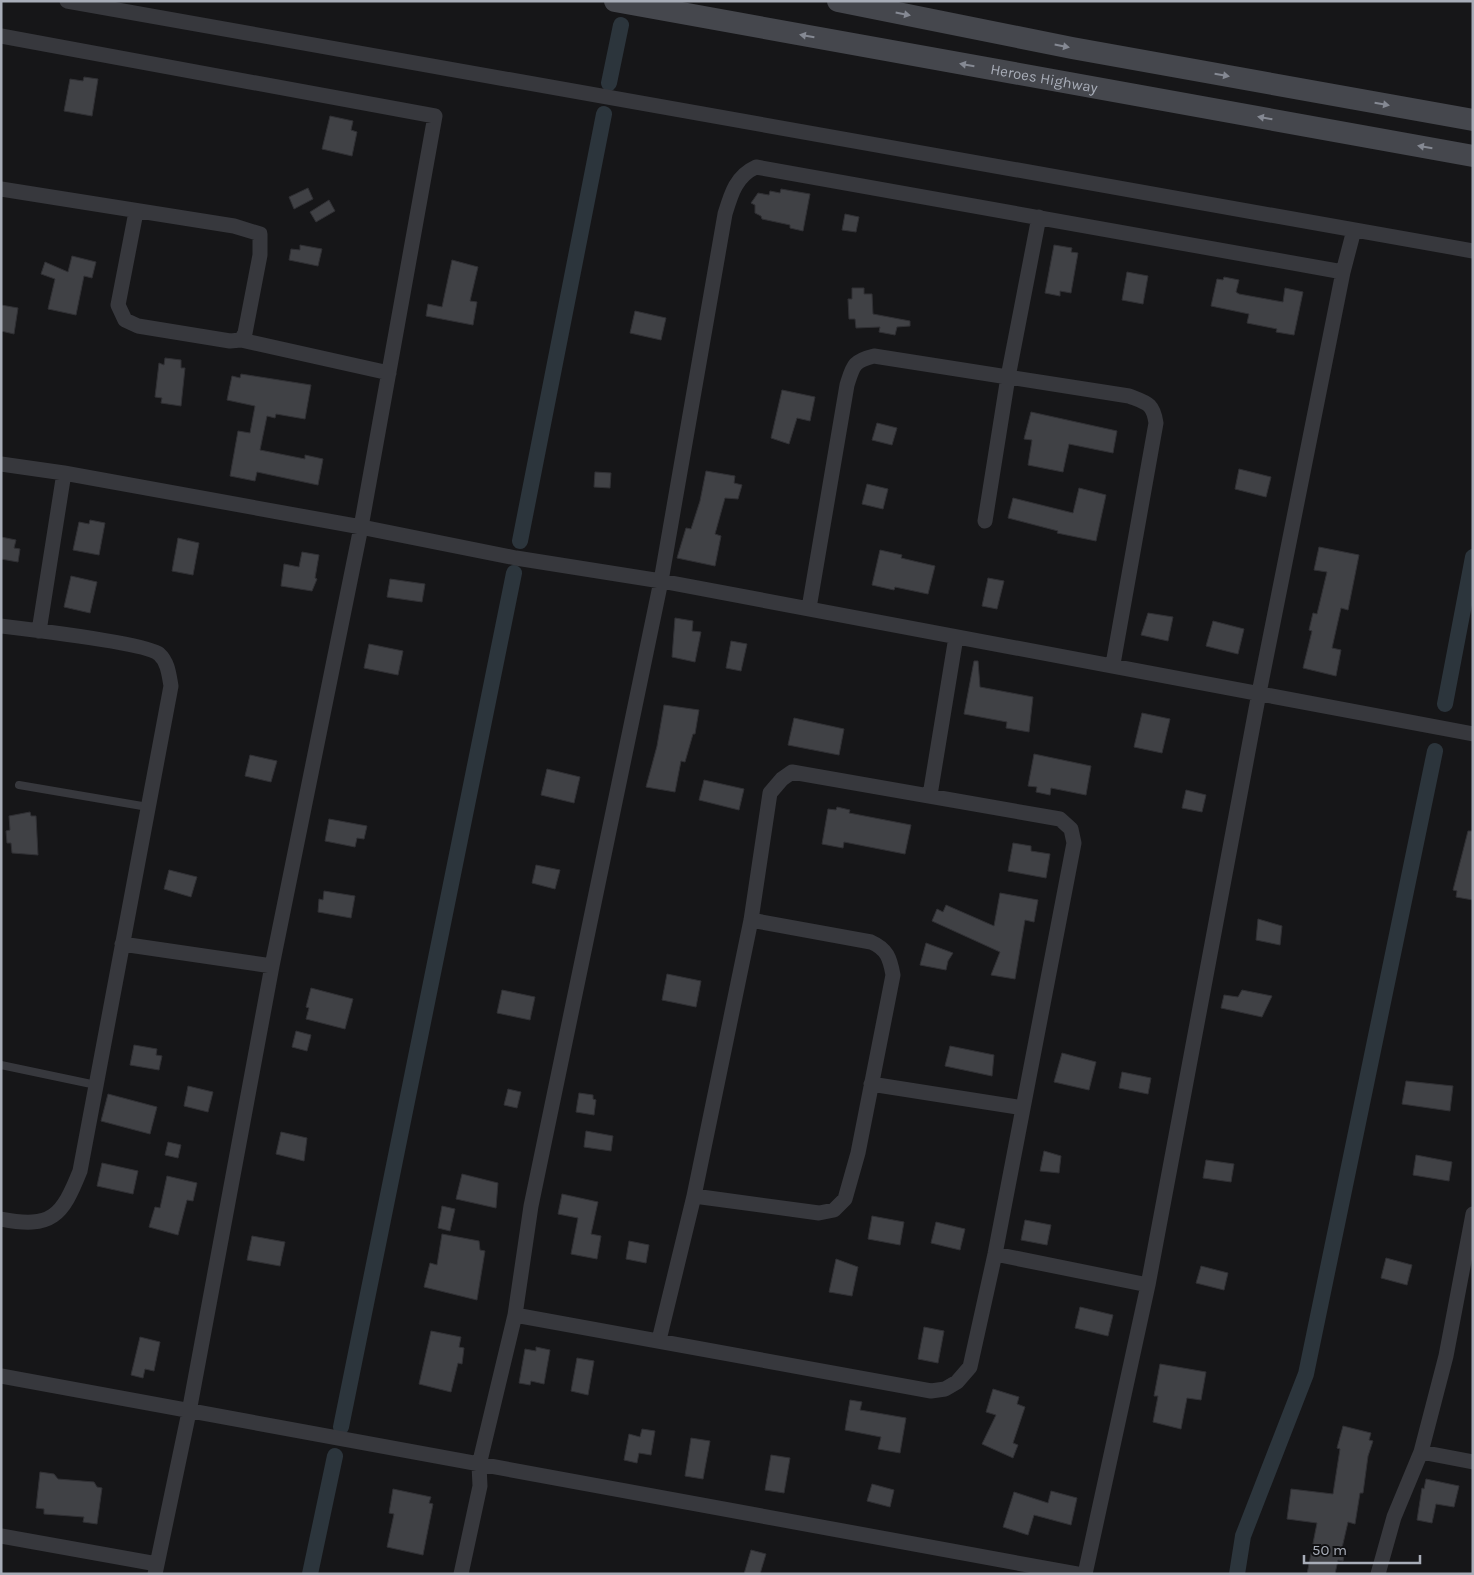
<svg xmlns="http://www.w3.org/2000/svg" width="1474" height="1575" viewBox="0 0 1474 1575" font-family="Karla,sans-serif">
  <rect width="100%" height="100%" fill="#161618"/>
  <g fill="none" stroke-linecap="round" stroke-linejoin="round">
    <path stroke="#2c353c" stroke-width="16" d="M609 83 621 25
      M520 541 604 114
      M1445 704 1473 557
      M341 1427 514 573
      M310 1574 335 1456
      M1237 1574 1243 1536 1306 1374 1435 751"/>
  </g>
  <path fill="#404145" stroke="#303034" d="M84 77 98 79 92 116 64 111 70 79 83 81Z
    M330 116 353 121 351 130 357 132 352 156 322 149Z
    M308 188 313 199 294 209 289 197Z
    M781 189 810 194 803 231 790 228V225L762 219 761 216 755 213V205L751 203 758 193 769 195 770 191 780 193Z
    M329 200 335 211 316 222 310 212Z
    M845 214 859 217 856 232 842 230Z
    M300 245 322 249 318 266 289 260 291 249 300 250Z
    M1054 245 1072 248 1071 252 1078 253 1071 293 1060 291V296L1045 293Z
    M72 256 96 262 92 278 84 276 76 315 48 309 55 279 41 274 45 262 68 272Z
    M452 260 478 267 470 301 477 302 473 325 426 316 428 304 442 307Z
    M1127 272 1148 276 1143 304 1122 300Z
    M1224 277 1239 280 1236 292 1239 294 1283 302 1285 288 1303 292 1294 335 1276 332 1277 329 1247 323 1249 314 1211 306 1217 279 1223 280Z
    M852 288H864V294H872L873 314 910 321V326L897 327 895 335 879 332 880 327 856 328 855 319H849L848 299H852Z
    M1 305 18 308 14 334 1 331Z
    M635 311 666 318 661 340 630 333Z
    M165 358 181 360V368H185L181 406 161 403 162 398 155 397 159 363 164 365Z
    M241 374 311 385 305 419 276 414 275 418 267 416 260 450 305 459V455L323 459 318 485 257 472 255 481 230 476 238 431 250 433 255 406 227 400 232 376 240 378Z
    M782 390 815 397 810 421 797 418 789 444 771 438Z
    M1031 412 1117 431 1113 453 1069 444 1063 472 1028 465 1032 440 1024 439Z
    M877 423 897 428 892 445 872 440Z
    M1239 469 1271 477 1266 497 1235 489Z
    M706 471 735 476 734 483 742 485 738 499 725 498 715 534 721 536 715 566 677 558 686 528 691 529 700 501Z
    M595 472 611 473 610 488 594 487Z
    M867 484 888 489 883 509 862 504Z
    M1079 488 1106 495 1096 541 1057 533 1058 531 1008 518 1013 498 1073 513Z
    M90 520 105 523 99 555 73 550 79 522 89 524Z
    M1 537 16 540 14 548 20 549 18 562 1 559Z
    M178 538 199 543 193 575 172 571Z
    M1319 547 1359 555 1348 610 1341 608 1332 648 1341 650 1336 676 1303 668 1312 631 1309 630 1313 613 1317 614 1327 572 1314 570Z
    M880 550 902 555 901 558 935 566 928 594 895 587 894 590 872 585Z
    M302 552 319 555 315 578 317 579 312 591 281 586 284 564 299 567Z
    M71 576 97 582 90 613 64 607Z
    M988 578 1004 581 997 609 982 606Z
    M390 579 425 584 422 602 387 597Z
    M1148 613 1173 617 1168 641 1141 635Z
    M675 618 693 621 692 631 701 632 695 662 672 657Z
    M1213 621 1244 629 1238 654 1206 646Z
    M731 641 747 644 741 671 726 668Z
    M369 644 403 651 398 675 364 668Z
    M974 661H978L980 687 1033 697 1029 732 1006 728 1007 722 964 714Z
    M664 705 699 710 695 734H693L685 762 681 761 675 792 646 787 657 746Z
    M1142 713 1170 719 1162 753 1134 747Z
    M794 718 844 729 839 755 788 745Z
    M1034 754 1091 766 1086 795 1051 788 1050 795 1036 792 1037 787 1028 786Z
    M250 755 277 761 271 782 245 776Z
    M547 769 580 777 574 803 541 795Z
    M704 780 744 789 739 810 699 800Z
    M1186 790 1206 795 1202 812 1182 808Z
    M837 807 850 810 849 813 911 825 905 854 844 842 843 848 822 844 828 809 836 810Z
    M30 812 31 816H36L38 855 12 853 11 843H7L6 831 10 830 9 816Z
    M329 819 367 826 364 839 357 838 355 847 325 841Z
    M1468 831H1473V900L1456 897 1457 891 1453 890Z
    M1013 843 1031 846V851L1050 854 1046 878 1008 871Z
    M536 865 560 870 555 889 532 883Z
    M169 870 197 877 191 897 164 889Z
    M324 891 355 896 351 918 318 912 319 899 323 900Z
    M1000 893 1038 900 1034 922 1025 920 1015 979 991 975 1000 952 932 921 937 909 943 912 946 905 994 926Z
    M1258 919 1282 926 1280 945 1256 940Z
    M926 943 953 953 948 961 946 970 920 965Z
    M667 974 701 981 696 1007 662 1000Z
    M311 988 353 999 345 1029 306 1019 309 1008 306 1007Z
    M502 990 535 997 530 1020 497 1013Z
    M1242 990 1272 996 1262 1017 1221 1008 1224 995 1238 997Z
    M296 1031 311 1035 307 1051 292 1047Z
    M134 1045 157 1049 156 1055 162 1056 159 1070 130 1065Z
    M950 1046 994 1055 992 1076 945 1066Z
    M1062 1053 1096 1062 1089 1090 1054 1082Z
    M1122 1072 1151 1078 1148 1094 1119 1088Z
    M1406 1081 1453 1086 1450 1111 1402 1104Z
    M188 1086 213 1092 208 1112 184 1106Z
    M508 1089 521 1092 517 1108 504 1105Z
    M579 1093 593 1095V1099L596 1100 594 1115 576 1112Z
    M108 1094 157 1107 150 1134 101 1121Z
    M586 1131 613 1136 611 1151 584 1147Z
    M281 1132 307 1138 304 1161 276 1154Z
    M168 1142 181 1145 178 1158 165 1155Z
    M1044 1151 1061 1156 1059 1173 1040 1171Z
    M1416 1155 1452 1162 1449 1181 1413 1175Z
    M1206 1160 1234 1164 1231 1182 1203 1178Z
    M102 1163 138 1171 133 1194 97 1186Z
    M462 1174 498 1183 496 1208 456 1199Z
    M167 1176 197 1183 193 1201 187 1200 178 1235 149 1227 155 1207 160 1208Z
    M562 1194 598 1202 591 1234 601 1236 597 1259 571 1254 578 1218 558 1214Z
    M442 1206 455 1209 450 1231 438 1228Z
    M872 1216 904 1222 900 1245 868 1239Z
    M1025 1220 1051 1225 1047 1245 1021 1240Z
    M936 1222 965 1229 960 1250 931 1243Z
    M442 1234 479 1241 480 1250 485 1251 477 1300 424 1287 430 1263 437 1265Z
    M252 1236 285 1242 280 1266 247 1260Z
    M629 1241 649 1245 646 1263 626 1259Z
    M1386 1258 1412 1265 1407 1285 1381 1278Z
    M836 1259 858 1267 852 1296 829 1292Z
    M1201 1266 1228 1273 1224 1290 1196 1283Z
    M1080 1307 1113 1315 1108 1336 1075 1328Z
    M924 1327 944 1331 938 1363 918 1359Z
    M431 1331 461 1337 459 1347 464 1348 462 1364 458 1363 451 1392 419 1384Z
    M140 1337 160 1342 154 1371 145 1369 143 1378 131 1375Z
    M536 1347 550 1350 544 1384 531 1381 530 1385 519 1383 525 1349 536 1351Z
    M577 1358 594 1361 588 1395 571 1391Z
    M1160 1364 1206 1372 1201 1400 1187 1398 1181 1429 1153 1422 1158 1396H1154Z
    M993 1389 1019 1397 1017 1404 1025 1407 1013 1443 1018 1445 1013 1458 982 1444 996 1415 986 1412Z
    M850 1400 862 1402 860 1410 906 1418 900 1453 878 1449 881 1437 845 1430Z
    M1343 1426 1371 1433 1369 1440 1373 1441 1368 1456 1363 1493H1360L1355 1524 1348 1522 1342 1548 1345 1550 1343 1561 1338 1560 1335 1574H1307L1317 1523 1287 1519 1291 1489 1333 1494 1340 1449 1337 1448Z
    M642 1429 655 1431 651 1455 639 1453 637 1463 624 1460 629 1434 640 1437Z
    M691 1438 710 1441 703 1479 685 1476Z
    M771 1455 790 1458 784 1493 765 1490Z
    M40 1472 54 1474 58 1479 94 1482 97 1487 102 1488 97 1524 83 1522 84 1517 44 1514V1509L36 1508Z
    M1426 1479 1459 1486 1454 1507 1436 1504 1432 1523 1417 1520 1422 1488 1424 1489Z
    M872 1484 894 1490 890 1507 867 1501Z
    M393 1489 431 1497 429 1503 433 1504 423 1555 387 1547 394 1514 389 1513Z
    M1051 1491 1077 1498 1071 1525 1034 1515 1028 1535 1003 1527 1014 1492 1048 1503Z
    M751 1550 766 1554 760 1574H744Z"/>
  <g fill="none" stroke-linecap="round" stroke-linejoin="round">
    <path stroke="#37383d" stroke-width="8" d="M19 785 148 807
      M1 1065 96 1085"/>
    <path stroke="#37383d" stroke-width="15" d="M67 1 1473 251
      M1 36 435 116 361 527 272 966 189 1412 155 1574
      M1 189 234 226 260 234V255L245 333 241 340 230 341 138 326 125 320 118 305 136 212
      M1343 272 1354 230
      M241 340 389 373
      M1 464 64 473 361 527 516 558 661 581 1473 734
      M985 521 1008 377 1039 217
      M809 608 847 385C853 366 853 361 874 356L1129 396C1147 403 1153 403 1156 423L1113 664
      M1 626C26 629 146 643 159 654 168 662 169 675 171 686L80 1171C62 1216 52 1229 1 1219
      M39 631 64 473
      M930 795 956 637
      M122 944 272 966
      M871 1084 1023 1108
      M694 1196 819 1213 834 1210 845 1199 858 1153 893 975C890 958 887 949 871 942L751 920
      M995 1254 1148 1285
      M515 1315 931 1391 945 1389 957 1382 970 1367 995 1254 1074 843 1071 829 1060 819 792 772 782 779 770 793 751 920 694 1196 659 1340
      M1 1376 1077 1574
      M1421 1452 1473 1462
      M1 1536 157 1564
      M461 1574 480 1486 479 1465 515 1315 531 1206 661 581 725 214C731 194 736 176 756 167L1343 272 1259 693 1148 1285 1085 1574
      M1378 1574 1394 1517 1421 1452 1446 1356 1473 1214"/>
    <g stroke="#45474d" stroke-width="22">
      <path id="s1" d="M615 1 1473 156"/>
      <path d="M838 1 1072 48 1473 120"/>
    </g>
  </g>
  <defs><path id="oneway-solid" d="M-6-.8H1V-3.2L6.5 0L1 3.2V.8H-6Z" transform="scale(1.25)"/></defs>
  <g fill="#858993">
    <use href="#oneway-solid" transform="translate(903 14) rotate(11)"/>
    <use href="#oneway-solid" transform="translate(807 36) rotate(-170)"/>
    <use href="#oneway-solid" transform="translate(1062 46) rotate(11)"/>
    <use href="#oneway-solid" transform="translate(967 65) rotate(-170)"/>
    <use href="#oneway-solid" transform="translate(1222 75) rotate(10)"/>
    <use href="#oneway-solid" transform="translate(1382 104) rotate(10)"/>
    <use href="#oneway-solid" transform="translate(1265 118) rotate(-170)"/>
    <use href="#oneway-solid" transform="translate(1425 147) rotate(-170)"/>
  </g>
  <g text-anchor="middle" stroke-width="5" stroke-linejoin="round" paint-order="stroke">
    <g font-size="15" fill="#a8adb8" stroke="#111113">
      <text dy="5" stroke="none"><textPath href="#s1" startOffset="436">Heroes Highway</textPath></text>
    </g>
  </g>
  <rect width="1474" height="1575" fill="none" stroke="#a8adb8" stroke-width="5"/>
  <path d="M1304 1555v8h116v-8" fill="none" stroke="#a8adb8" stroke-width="2.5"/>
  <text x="1312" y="1555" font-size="15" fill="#a8adb8" stroke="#111113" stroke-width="4" paint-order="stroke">50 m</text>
</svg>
